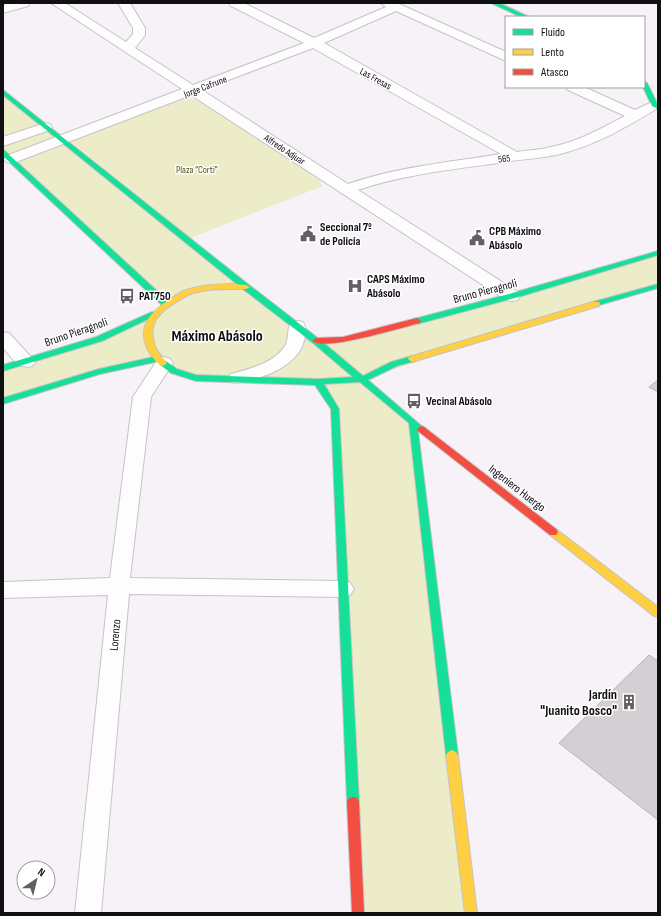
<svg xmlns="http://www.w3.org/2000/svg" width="661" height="916" viewBox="0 0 661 916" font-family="'Sofia Sans Condensed',sans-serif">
  <rect width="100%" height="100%" fill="#f7f2f7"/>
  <path fill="#ececc8" d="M3 92 316 341 343 340 658 253V286L363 379 413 423 471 913H358L335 409 318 382 196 378 158 359 3 401V368L99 339 166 304 3 152Z
    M188 98 198 100 319 180 323 186 190 238 66 138Z"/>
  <path fill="#d3cfd3" stroke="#b5b1b4" d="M658 380V392L649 387Z
    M649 655 658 661V820L559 743Z"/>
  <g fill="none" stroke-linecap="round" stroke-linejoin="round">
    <defs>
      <path id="street" d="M11 3H30L28 6 3 13V5Z
        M51 3H65L126 42 133 34V28L118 3H130L145 28V35L135 48 193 85 304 43 231 6 229 3H244L314 38 386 7 381 3H397L506 52V61L396 11 324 43 517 152C529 150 540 150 551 147 577 142 602 128 625 116L568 90 566 87H584L635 110 654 101 658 102V108C627 127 592 147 556 155 541 158 525 159 511 161 459 169 407 173 358 190L518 292 520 296 518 300 512 301 506 300 191 95 16 162 11 163 6 162 4 159 6 156 182 89ZM313 48 501 154C449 162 397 167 348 184L202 90Z
        M45 123 50 124 52 127 50 130 3 146V137Z
        M297 321 303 322C306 326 305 329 305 334 304 359 276 373 255 379 246 381 239 384 231 382L228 378 231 374C249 369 276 363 286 344 289 337 287 329 291 322Z
        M3 332 9 333 32 358 35 362 32 366C18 370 12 357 3 348Z
        M164 357 170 359 173 363 151 397 130 578 343 581 350 583 354 589 350 595 343 597 129 594 101 913H75L108 595 3 598V582L110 578 133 397 158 359Z"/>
      <path id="fast" d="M491 3H499L529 17H521Z
        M644 81 647 83 658 105V109L652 106 643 87H644Z
        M3 90 249 285 319 339 363 376 391 362 412 356 415 357 416 359 415 361 397 366 368 380 425 429 424 431H418L458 755 456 758 452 760 448 758 446 755 409 423 360 382 324 384 339 409 359 802 357 806 353 807 349 806 347 802 331 409 315 385 196 381 171 373 160 365 159 363 160 361 100 374 3 404V398L99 369 158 356 161 357 162 359 161 361H166L177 369 196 375 318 379 353 377 313 343 243 289 3 95Z
        M3 150 5 151 169 302 170 304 169 306H163L3 156Z
        M658 251V255L515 298 417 324 413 321 414 319 509 294Z
        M658 284V288L596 306 592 304 593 302Z
        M152 312H158L159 314 102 341 3 371V365L96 337Z"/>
      <path id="slow" d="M232 284 246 285 250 287 246 289C230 289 213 288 197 292 190 293 186 296 180 300 162 310 146 322 155 346 157 353 163 357 167 363L163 366C156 364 150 354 147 348 136 322 156 308 175 296 178 294 182 291 186 290 201 285 216 284 232 284Z
        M593 302H599L600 304 599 306 415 361 412 362 408 359 409 357Z
        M553 528 556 529 658 607V617L654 616 550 535 548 532 550 529Z
        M452 750 456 752 458 755 477 913H465L446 755 448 752Z"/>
      <path id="jam" d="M417 318 421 321 420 323C403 327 323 352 312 341L316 338 343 337Z
        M421 426 424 427 556 529 558 532 556 535H550L418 431 417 429Z
        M353 797 357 798 359 802 364 913H352L347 802 349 798Z"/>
    </defs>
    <use href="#street" stroke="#c6c2c7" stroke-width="2"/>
    <use href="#fast" stroke="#c6c2c7" stroke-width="2"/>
    <use href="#slow" stroke="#c6c2c7" stroke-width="2"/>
    <use href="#jam" stroke="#c6c2c7" stroke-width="2"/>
    <use href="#street" fill="#fefdfe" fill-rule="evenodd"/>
    <use href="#fast" fill="#16e098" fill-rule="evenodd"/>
    <use href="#slow" fill="#ffcf43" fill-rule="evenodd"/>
    <use href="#jam" fill="#f24e42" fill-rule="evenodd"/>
  </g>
  <defs>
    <symbol id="civic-bare" viewBox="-9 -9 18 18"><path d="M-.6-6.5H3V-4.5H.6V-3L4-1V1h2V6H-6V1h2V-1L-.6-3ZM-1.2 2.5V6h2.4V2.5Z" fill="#625e63" stroke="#fff" stroke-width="2.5" paint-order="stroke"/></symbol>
    <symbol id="hospital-bare" viewBox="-9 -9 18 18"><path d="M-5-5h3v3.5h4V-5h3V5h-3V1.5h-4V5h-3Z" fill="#625e63" stroke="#fff" stroke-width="2.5" paint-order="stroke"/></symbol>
    <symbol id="bus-bare" viewBox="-9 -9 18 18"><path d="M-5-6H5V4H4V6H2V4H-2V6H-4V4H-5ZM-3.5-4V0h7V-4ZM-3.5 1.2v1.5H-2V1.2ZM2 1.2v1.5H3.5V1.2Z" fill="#625e63" stroke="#fff" stroke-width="2.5" paint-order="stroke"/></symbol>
    <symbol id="building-bare" viewBox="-9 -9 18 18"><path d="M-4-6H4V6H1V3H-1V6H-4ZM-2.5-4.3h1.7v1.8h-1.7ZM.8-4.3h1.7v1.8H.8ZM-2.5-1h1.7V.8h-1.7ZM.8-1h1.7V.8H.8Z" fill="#625e63" stroke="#fff" stroke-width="2.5" paint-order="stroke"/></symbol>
  </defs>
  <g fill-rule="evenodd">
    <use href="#civic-bare" x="297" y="223" width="22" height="22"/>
    <use href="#civic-bare" x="466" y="227" width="22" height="22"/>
    <use href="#hospital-bare" x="344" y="275" width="22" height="22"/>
    <use href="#bus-bare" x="116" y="285" width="22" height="22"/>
    <use href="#bus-bare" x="403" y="390" width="22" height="22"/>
    <use href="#building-bare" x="618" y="691" width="22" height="22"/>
  </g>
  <g text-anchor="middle" stroke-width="3" stroke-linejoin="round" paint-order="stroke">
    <g font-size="10" fill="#120f13" stroke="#fff">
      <text transform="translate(376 78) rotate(29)" y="4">Las Fresas</text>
      <text transform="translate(205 86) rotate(-21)" y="4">Jorge Cafrune</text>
      <text transform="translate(285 149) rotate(33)" y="4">Alfredo Adjuar</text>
      <text transform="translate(504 158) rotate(-8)" y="4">565</text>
    </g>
    <g font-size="10" fill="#535514" stroke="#fff">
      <text x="197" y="173">Plaza “Corti”</text>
    </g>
    <g font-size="12" font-weight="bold" fill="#120f13" stroke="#fff" text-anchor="start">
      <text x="320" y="231">Seccional 7º<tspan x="320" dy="14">de Policía</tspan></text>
      <text x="489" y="235">CPB Máximo<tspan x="489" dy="14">Abásolo</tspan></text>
      <text x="367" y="283">CAPS Máximo<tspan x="367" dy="14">Abásolo</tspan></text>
      <text x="139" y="300">PAT750</text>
      <text x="426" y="405">Vecinal Abásolo</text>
    </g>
    <g font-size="12" fill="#120f13" stroke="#fff">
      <text transform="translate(485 291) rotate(-15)" y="4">Bruno Pieragnoli</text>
      <text transform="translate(76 332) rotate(-19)" y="4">Bruno Pieragnoli</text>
      <text transform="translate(517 488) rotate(38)" y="4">Ingeniero Huergo</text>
      <text transform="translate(115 635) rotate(-85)" y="4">Lorenzo</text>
    </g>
    <g font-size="14" font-weight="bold" fill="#120f13" stroke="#fff" text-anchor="end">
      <text x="617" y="699">Jardín<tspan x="617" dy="16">"Juanito Bosco"</tspan></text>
    </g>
    <g font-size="16" font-weight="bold" fill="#120f13" stroke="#fff">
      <text x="217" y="341">Máximo Abásolo</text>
    </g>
  </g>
  <rect width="661" height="916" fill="none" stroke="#120f13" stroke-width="8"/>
  <rect x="505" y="16" width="140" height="72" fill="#ffffff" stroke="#a09fa1"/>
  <rect x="513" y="29" width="20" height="6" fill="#16e098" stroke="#a09fa1"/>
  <text x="541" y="36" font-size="12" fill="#120f13">Fluido</text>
  <rect x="513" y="49" width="20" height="6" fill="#ffcf43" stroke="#a09fa1"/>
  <text x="541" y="56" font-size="12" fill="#120f13">Lento</text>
  <rect x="513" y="69" width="20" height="6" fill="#f24e42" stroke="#a09fa1"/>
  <text x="541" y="76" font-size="12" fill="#120f13">Atasco</text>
  <g transform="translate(36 880) rotate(35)"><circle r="19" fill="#ffffff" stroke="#a09fa1"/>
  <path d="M0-3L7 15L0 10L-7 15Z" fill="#625e63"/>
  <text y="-6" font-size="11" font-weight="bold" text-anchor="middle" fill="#120f13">N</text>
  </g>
</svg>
